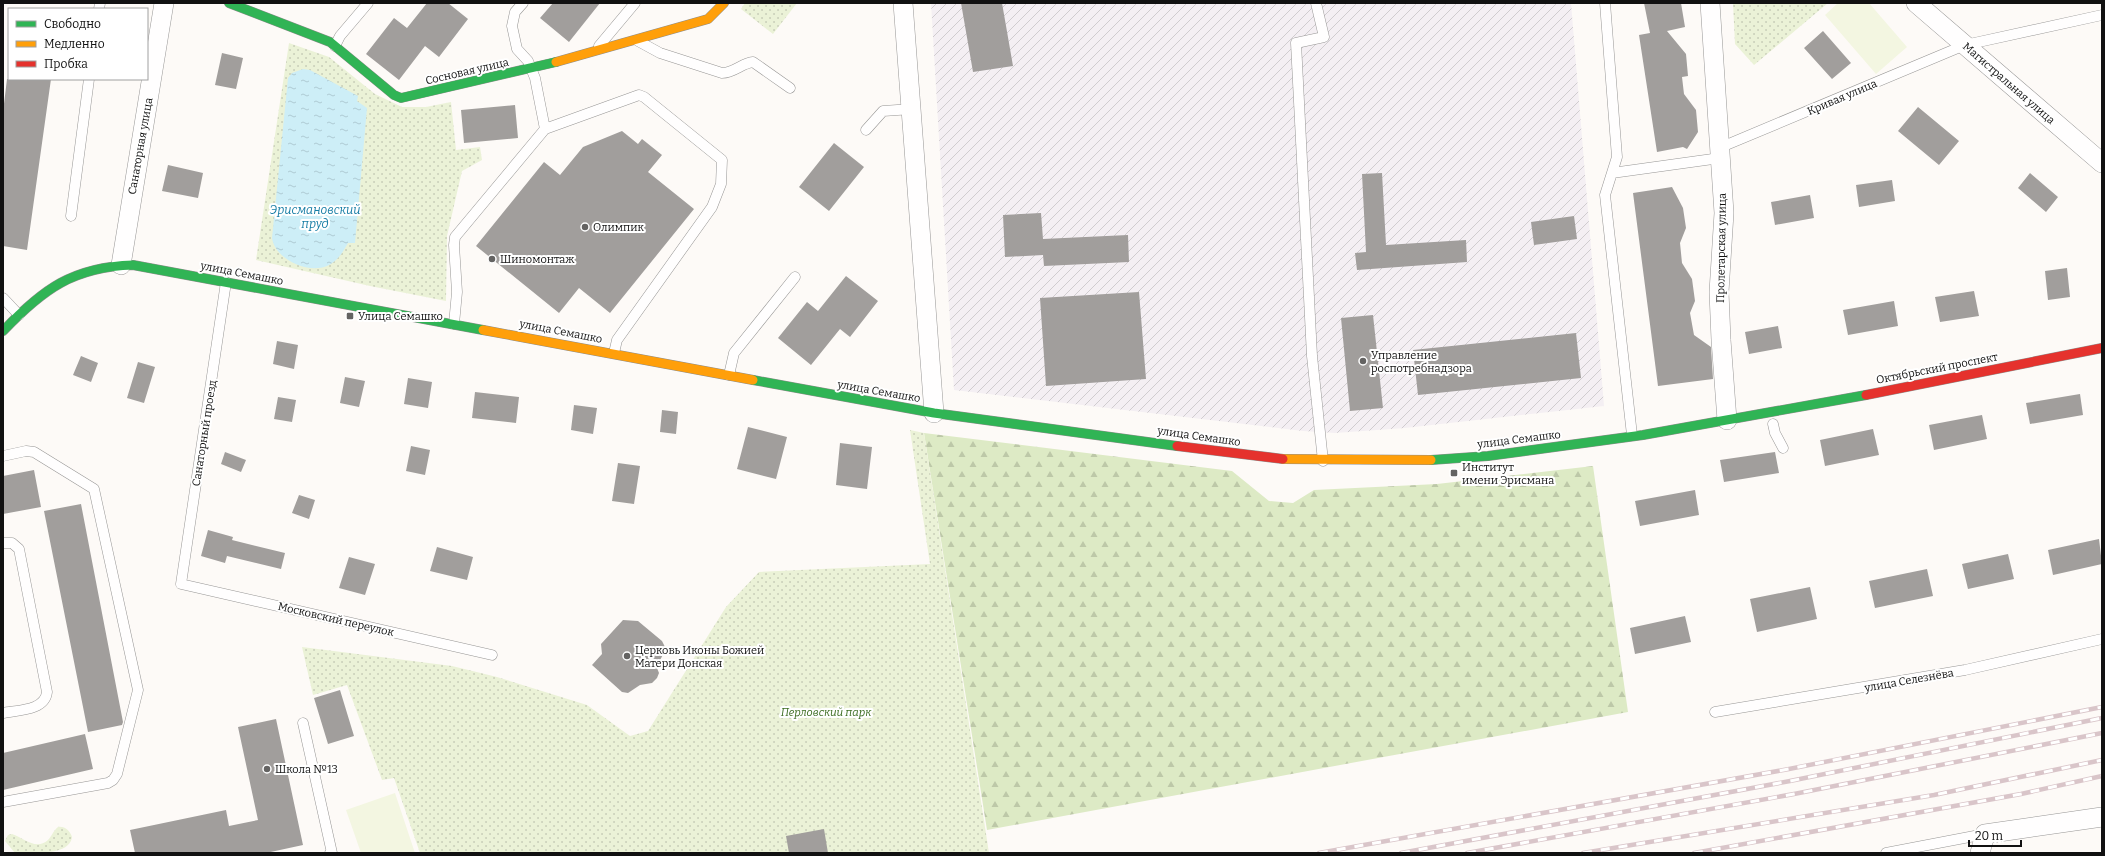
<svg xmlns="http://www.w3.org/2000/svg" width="2105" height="856" viewBox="0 0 2105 856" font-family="Bitter,serif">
  <defs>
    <pattern id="industrial-furrows" width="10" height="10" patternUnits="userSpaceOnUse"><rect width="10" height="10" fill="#f4eff3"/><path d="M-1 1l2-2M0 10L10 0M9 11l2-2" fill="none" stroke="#d0cccf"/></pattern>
    <pattern id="forest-firs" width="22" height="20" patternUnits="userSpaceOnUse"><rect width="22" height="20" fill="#ddeac5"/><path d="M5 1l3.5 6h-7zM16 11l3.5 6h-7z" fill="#bdc8a8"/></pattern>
    <pattern id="park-dots" width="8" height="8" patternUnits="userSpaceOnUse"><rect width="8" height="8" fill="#ebf2d7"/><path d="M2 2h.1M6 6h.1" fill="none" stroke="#c8ceb8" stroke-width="1.8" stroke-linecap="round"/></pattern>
    <pattern id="water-ripples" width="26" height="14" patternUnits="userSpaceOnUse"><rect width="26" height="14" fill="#cdeef7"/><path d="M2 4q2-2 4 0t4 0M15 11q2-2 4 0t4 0" fill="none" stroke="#afcbd3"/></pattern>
  </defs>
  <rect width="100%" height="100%" fill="#fdfaf7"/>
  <path fill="url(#industrial-furrows)" d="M931 3H1571L1604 406 1405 428 1335 433 1303 431 954 390Z"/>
  <path fill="url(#forest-firs)" d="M924 433 1232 471 1269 501 1293 503 1314 490 1437 484 1593 466 1628 712 987 830Z"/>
  <path fill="url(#park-dots)" d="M745 3H797L773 34 741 9Z
    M1733 3H1828L1754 65 1735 44Z
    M289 43 329 57 375 94 402 107H426L451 102 456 150 480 147 482 160 462 171 447 236 446 301 370 286 256 260Z
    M910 430 924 433 989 853H420L394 778 382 780 347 685 313 695 302 647 452 666 497 677 587 705 630 736 648 731 726 607 759 572 930 564Z
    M58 827C65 826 70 831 72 837 70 856 32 853 15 853L5 841 8 835 12 834C24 838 36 851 48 840 52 836 53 831 58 827Z"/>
  <path fill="#f3f6e1" d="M1838 3H1869L1907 47 1876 74 1825 15Z
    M395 793 415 853H361L346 810Z"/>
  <path fill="url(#water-ripples)" d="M303 69 310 70 358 96 357 101 367 108 355 243H348C343 252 337 262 327 266 307 274 275 259 272 238L288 78 292 73Z"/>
  <path fill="#a19e9c" d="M427 3H448L468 19 439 57 425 46 399 80 366 54 394 18 407 28Z
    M553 3H600L569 42 540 18Z
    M961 3H1002L1013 66 973 72Z
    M1644 3H1681L1685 27 1667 31 1686 54 1688 76 1682 77 1684 94 1696 110 1698 132 1687 149 1683 147 1657 152 1639 35 1650 33Z
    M1823 31 1851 63 1832 79 1804 48Z
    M222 53 243 58 236 89 215 85Z
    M7 79H51L27 250 3 246V112Z
    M515 105 518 138 464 143 461 110Z
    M1918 107 1959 141 1939 165 1898 131Z
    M622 131 638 144 642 139 662 155 648 172 694 209 610 313 579 288 559 313 476 246 544 162 560 175 583 147Z
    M834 143 864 167 829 211 799 187Z
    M168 165 203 173 198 198 162 191Z
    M1382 173 1386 245 1466 240 1467 262 1357 270 1355 253 1366 252 1362 174Z
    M2030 173 2058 197 2046 212 2018 188Z
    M1892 180 1895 201 1859 207 1856 185Z
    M1672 187 1683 208 1686 228 1680 243 1682 263 1692 279 1695 301 1690 313 1694 335 1711 347 1713 379 1658 386 1633 193Z
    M1810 195 1814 218 1775 225 1771 202Z
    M1041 213 1043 239 1128 235 1129 262 1044 266 1043 255 1005 257 1003 215Z
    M1574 216 1577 239 1534 245 1531 222Z
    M2067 268 2070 297 2048 300 2045 271Z
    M846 276 878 301 850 337 840 329 811 365 778 338 807 302 818 311Z
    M1974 291 1979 316 1940 322 1935 297Z
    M1139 292 1146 379 1046 386 1040 298Z
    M1894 301 1898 326 1848 335 1843 310Z
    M1373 315 1383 408 1350 411 1341 318Z
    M1778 326 1782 348 1749 354 1745 332Z
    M1576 333 1581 378 1418 395 1413 350Z
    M277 341 298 345 294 369 273 364Z
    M81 356 98 363 91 382 73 375Z
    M138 362 155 367 144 403 127 398Z
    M345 377 365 381 359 407 340 403Z
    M408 378 432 382 428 408 404 404Z
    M475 392 519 397 516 423 472 418Z
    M2080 394 2083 415 2030 424 2026 403Z
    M278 397 296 400 292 422 274 419Z
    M574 405 597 408 593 434 571 430Z
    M662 410 678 412 676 434 660 432Z
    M1982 415 1987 439 1934 450 1929 425Z
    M748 427 787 437 776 479 737 469Z
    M1873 429 1879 455 1825 466 1820 440Z
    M840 443 872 447 867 489 836 485Z
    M411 446 430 450 425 475 406 471Z
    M225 452 246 460 241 472 221 464Z
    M1775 452 1779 473 1724 482 1720 460Z
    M618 463 640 466 634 504 612 501Z
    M34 470 41 507 3 514V476Z
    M1695 490 1699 515 1640 526 1635 501Z
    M299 495 315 500 309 519 292 513Z
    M81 504 123 722 122 725 88 732 44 511Z
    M208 530 233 537 232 540 285 553 281 569 227 556 225 563 201 556Z
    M2099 539 2102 564 2053 575 2048 550Z
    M437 547 473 557 467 580 430 571Z
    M2008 554 2014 579 1968 589 1962 564Z
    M349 557 375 564 365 595 339 588Z
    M1927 569 1933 596 1875 608 1869 581Z
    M1810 587 1817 619 1757 632 1750 599Z
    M1685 616 1691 642 1635 654 1630 628Z
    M623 620 638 621 662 641 666 649 659 662 660 663 657 668 659 673 657 678 652 683 640 685 628 693 622 692 592 665 602 654 601 644Z
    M340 690 354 736 328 744 314 698Z
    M276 719 303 845 266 853H135L130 830 226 810 229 826 258 820 238 727Z
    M85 734 93 769 3 790V753Z
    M824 829 828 853H789L786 836Z"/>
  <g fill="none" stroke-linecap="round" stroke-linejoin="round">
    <defs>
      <path id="lane" d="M1316 3 1324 37 1296 43 1312 356 1323 461
        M1605 3 1617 157 1605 195 1632 435
        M99 9 100 3
        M638 41 660 53 722 73C734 73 742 63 753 62L790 88
        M335 46 340 36 368 3
        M599 46 635 3
        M545 129 639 95 644 97 722 160 721 184 712 207 617 340 614 353
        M866 130 883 111 912 109
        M1719 148 1965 45 2102 15
        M1612 173 1720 158
        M71 216 89 79
        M226 282 181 584 492 655
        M3 298 19 315
        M454 324 457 292 454 245 455 237 545 129 535 78 528 61 517 49 512 26 515 12 523 3
        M729 375 734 353 795 277
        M1773 424 1775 433 1783 448
        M3 456 26 451 34 452 94 489 138 690 117 774 113 780 108 783 3 802
        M3 543H12L19 549 47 692C45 711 17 710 3 713
        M1715 712 1965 670 2102 639
        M303 723 332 853H330
        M1886 853 1985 834"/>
      <path id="street" d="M903 3 934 413
        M1710 3 1724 213 1719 292 1721 340 1727 420
        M1916 3 2102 163
        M121 265 164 3
        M1980 853 1985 834 2102 817"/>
      <path id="fast" d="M229 3 330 42 394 95 401 98 556 62
        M3 331C43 289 73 267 133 265L483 330
        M753 380 934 413 1177 446
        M1431 460 1488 456 1643 435 1866 395"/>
      <path id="slow" d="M556 62 708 19 724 3
        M483 330 753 380
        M1283 459 1431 460"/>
      <path id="jam" d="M1866 395 2102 348
        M1177 446 1283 459"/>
    </defs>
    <use href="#lane" stroke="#979695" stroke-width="11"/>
    <use href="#street" stroke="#979695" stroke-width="20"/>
    <use href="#fast" stroke="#8e8d8b" stroke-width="10"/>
    <use href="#slow" stroke="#8e8d8b" stroke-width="10"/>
    <use href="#jam" stroke="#8e8d8b" stroke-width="10"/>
    <use href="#lane" stroke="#fffefe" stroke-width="10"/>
    <use href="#street" stroke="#fffefe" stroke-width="19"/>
    <use href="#fast" stroke="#30b455" stroke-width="9"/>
    <use href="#slow" stroke="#ff9f0a" stroke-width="9"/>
    <use href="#jam" stroke="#e5322d" stroke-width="9"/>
    <defs>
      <path id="rail" d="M1319 853 1789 769 2102 707
        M1401 853 1790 781 2102 718
        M1467 853 1794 794 2102 733
        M1583 853 1934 795 2102 760
        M1694 853 2021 794 2102 776"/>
    </defs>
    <use href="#rail" stroke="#d9c5c9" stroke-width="4.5"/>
    <use href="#rail" stroke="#fff" stroke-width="3" stroke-dasharray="9" stroke-linecap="butt"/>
  </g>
  <g fill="#646362" stroke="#fff" stroke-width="1.5">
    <circle cx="585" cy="227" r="4"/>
    <circle cx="492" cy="259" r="4"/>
    <rect x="346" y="312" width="8" height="8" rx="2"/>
    <circle cx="1363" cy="361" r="4"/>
    <rect x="1450" y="469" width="8" height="8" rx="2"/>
    <circle cx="627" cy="656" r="4"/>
    <circle cx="267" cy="769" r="4"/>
  </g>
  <g text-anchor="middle" stroke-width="4" stroke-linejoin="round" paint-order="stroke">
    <g font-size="11" fill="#111" stroke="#fff">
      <text transform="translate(467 71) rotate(-13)" y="4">Сосновая улица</text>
      <text transform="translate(2009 83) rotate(41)" y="4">Магистральная улица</text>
      <text transform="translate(1842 97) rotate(-23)" y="4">Кривая улица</text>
      <text transform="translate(140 146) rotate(-80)" y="4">Санаторная улица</text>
      <text transform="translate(1721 248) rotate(-89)" y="4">Пролетарская улица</text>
      <text transform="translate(242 273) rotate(11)" y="4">улица Семашко</text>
      <text transform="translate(561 331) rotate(11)" y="4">улица Семашко</text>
      <text transform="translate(1937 368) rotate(-11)" y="4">Октябрьский проспект</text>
      <text transform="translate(879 391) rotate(10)" y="4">улица Семашко</text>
      <text transform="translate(204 433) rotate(-81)" y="4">Санаторный проезд</text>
      <text transform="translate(1199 436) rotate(8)" y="4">улица Семашко</text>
      <text transform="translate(1519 439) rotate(-7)" y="4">улица Семашко</text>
      <text transform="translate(336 619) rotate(13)" y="4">Московский переулок</text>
      <text transform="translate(1909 680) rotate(-10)" y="4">улица Селезнёва</text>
    </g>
    <g font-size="11" fill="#111" stroke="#fff" text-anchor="start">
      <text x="593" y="231">Олимпик</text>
      <text x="500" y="263">Шиномонтаж</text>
      <text x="358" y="320">Улица Семашко</text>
      <text x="1371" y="359">Управление<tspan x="1371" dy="13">роспотребнадзора</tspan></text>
      <text x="1462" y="471">Институт<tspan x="1462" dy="13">имени Эрисмана</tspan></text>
      <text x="635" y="654">Церковь Иконы Божией<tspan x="635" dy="13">Матери Донская</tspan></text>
      <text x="275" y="773">Школа №13</text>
    </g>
    <g font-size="11" font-style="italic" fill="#3a6b1f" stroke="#fff">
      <text x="826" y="716">Перловский парк</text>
    </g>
    <g font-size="12" font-style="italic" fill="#177da5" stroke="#fff">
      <text x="315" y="214">Эрисмановский<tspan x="315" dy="14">пруд</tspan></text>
    </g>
  </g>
  <rect width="2105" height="856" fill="none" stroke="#111111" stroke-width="8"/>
  <rect x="8" y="8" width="140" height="72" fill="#ffffff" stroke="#a0a0a0"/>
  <rect x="16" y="21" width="20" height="6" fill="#30b455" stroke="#a0a0a0"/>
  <text x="44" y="28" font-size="12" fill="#111111">Свободно</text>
  <rect x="16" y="41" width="20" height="6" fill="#ff9f0a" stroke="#a0a0a0"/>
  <text x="44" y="48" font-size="12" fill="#111111">Медленно</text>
  <rect x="16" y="61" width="20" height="6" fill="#e5322d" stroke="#a0a0a0"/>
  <text x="44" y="68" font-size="12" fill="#111111">Пробка</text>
  <path d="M1969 840v6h52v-6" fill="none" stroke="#111111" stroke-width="2"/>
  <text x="1975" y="840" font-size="12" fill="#111111" stroke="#ffffff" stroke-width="3" paint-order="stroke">20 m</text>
</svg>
